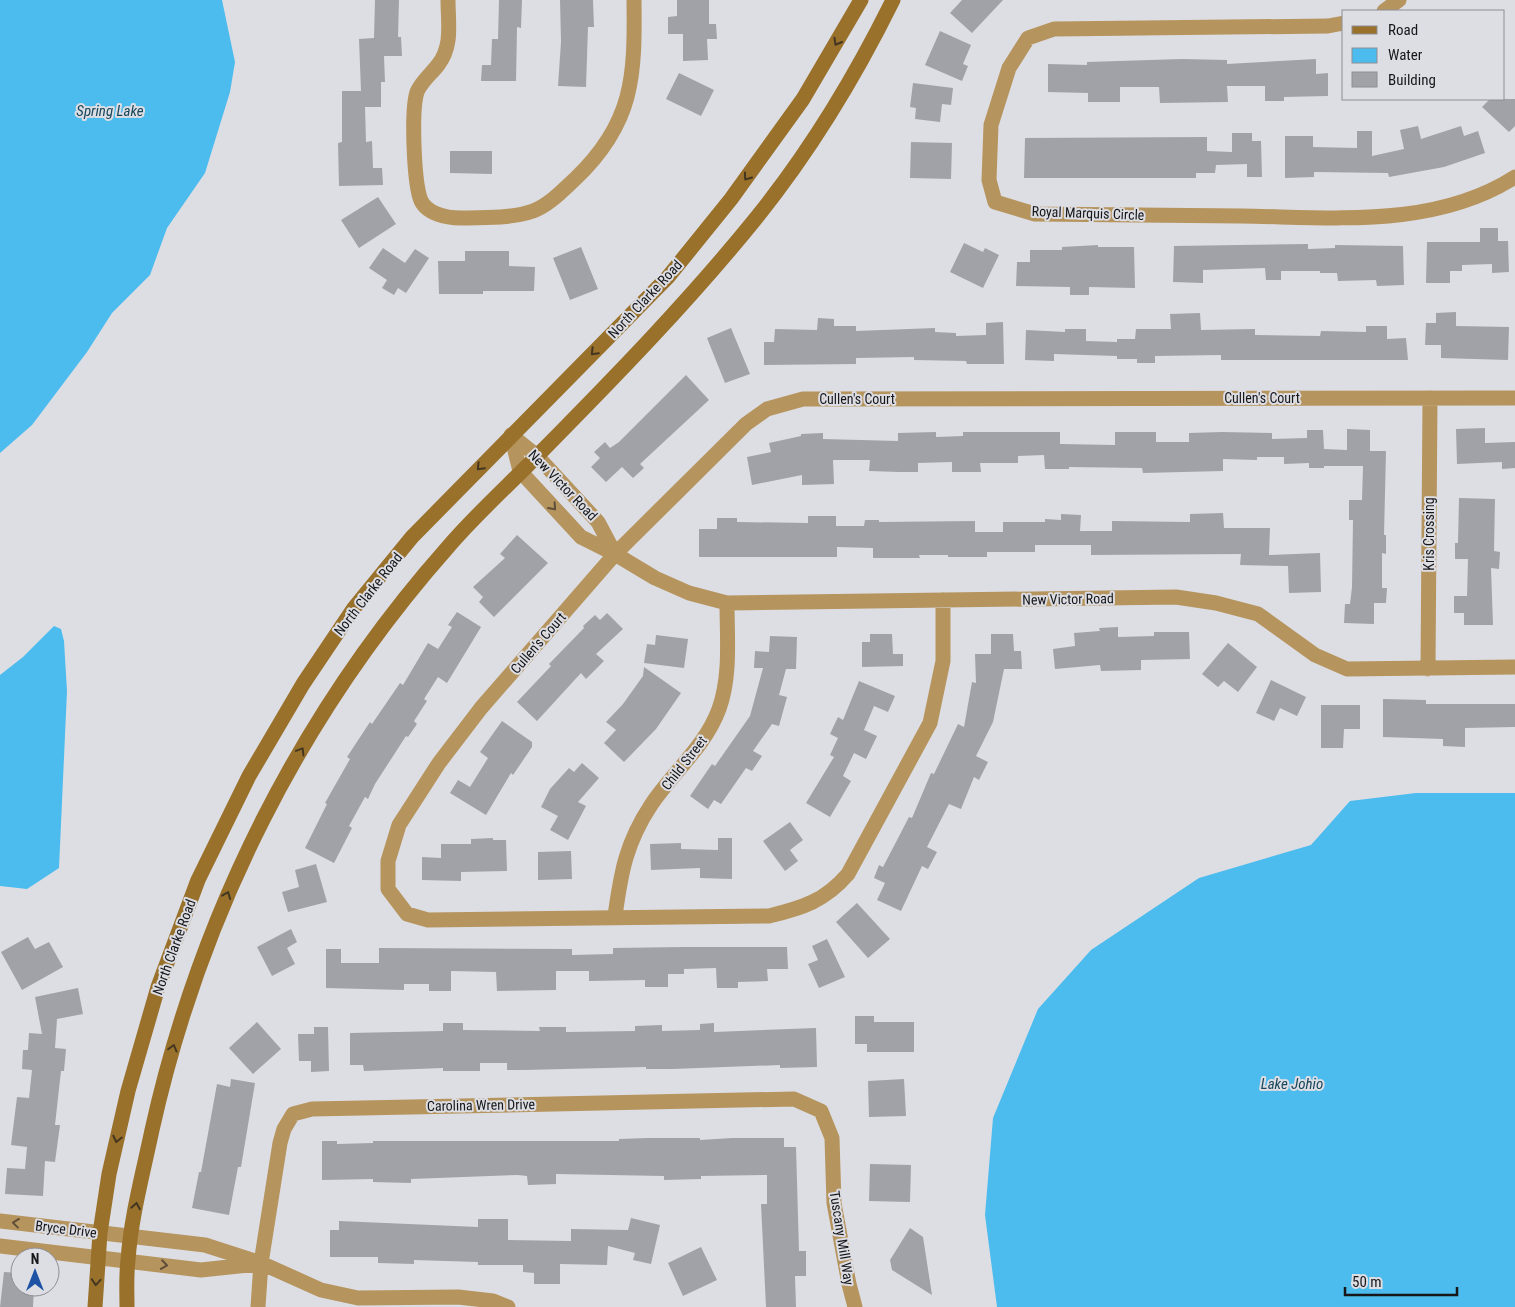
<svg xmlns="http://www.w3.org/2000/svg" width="1515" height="1307" viewBox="0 0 1515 1307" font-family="'Roboto Condensed',sans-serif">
  <rect width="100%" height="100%" fill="#dddee4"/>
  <path fill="#4cbbed" d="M0 0H222L235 62 230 92 205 173 167 228 150 275 112 313 87 352 32 425 0 453Z
    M54 626 61 629 64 641 67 691 59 868 27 889 0 886V675L23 657Z
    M1416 793H1515V1307H997L985 1215 993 1118 1038 1009 1091 950 1199 878 1311 845 1350 801Z"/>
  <path fill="#a0a2a7" d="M375 0H399L398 37H401L402 56H384L385 82H381V107H365L366 142 372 141 373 168H382L383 185 339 186 338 143 342 142V91H361L359 39 374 38Z
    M499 0H522L521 28 517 27 516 81H481L482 65H491L492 39H498Z
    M560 0H593L594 27H588L586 87 558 86 561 42Z
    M677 0H709V24H716L717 39H707L708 60 683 61V34H668V17L677 16Z
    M962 0H1003L972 33 950 13Z
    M940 31 971 45 963 64 968 66 962 81 925 65Z
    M1182 59 1227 60V64L1316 59V74L1328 73V96L1284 97V101H1265V86H1227L1228 102 1160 103 1159 87H1120V102H1088V93L1048 92V64L1087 65V62Z
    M679 73 714 90 701 116 666 99Z
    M913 83 953 88 951 105 942 104 940 122 915 119 916 108 910 107Z
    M1490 99H1515V126L1509 132 1482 107Z
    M1418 126 1421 139 1461 126 1464 136 1478 131 1485 153 1444 167 1389 177 1388 173 1314 172V177L1285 178V136H1313V147L1357 148V131H1372V156L1404 149 1400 130Z
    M1232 133H1252V141H1261L1262 177H1247V164L1216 165 1215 173H1196V178H1024L1025 138 1207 137V151L1232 152Z
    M911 142 952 143 951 179 910 178Z
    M450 151H492V174L450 173Z
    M378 197 396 224 359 248 341 220Z
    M1480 228H1498V241H1508L1509 272 1492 273V264L1462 265V271H1450V283H1426L1427 242H1480Z
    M964 243 983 252 985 248 999 255 983 288 950 272Z
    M1308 244V249L1335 248V245L1403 246 1404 285 1377 286 1376 280 1338 281 1337 273H1320V271H1281V280H1266L1265 268 1203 270V283L1173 282 1174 246Z
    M1098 245V247H1134L1135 288 1089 287V295H1070V287L1016 286 1017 262H1030V250H1062V247Z
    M581 247 598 289 570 300 553 258Z
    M383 248 405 263 415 249 429 258 406 293 398 288 394 295 382 288 387 280 369 268Z
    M465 251H509V266L535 267 534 291H483V294H439L438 261H465Z
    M1456 312V326L1509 327 1508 360 1441 358V345H1425L1426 323H1436V313Z
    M1200 313 1201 330 1255 329V335L1320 336 1321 331 1366 332V326H1387V339L1406 338 1408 360H1221V355L1155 356V363H1137V359H1117V356L1054 354V361L1025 360 1026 330 1065 332V329H1086V341L1117 342V339H1135L1136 329H1171L1170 314Z
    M818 318 834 319V326H856V331L935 328V332L956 333V336L986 335V323L1003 322 1004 364H967L966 361 914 360V357L856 358V364L764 365V342H774L775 329 817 330Z
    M731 328 750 374 725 383 707 338Z
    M686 375 709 400 640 464 644 468 633 478 622 467 606 482 591 467 600 458 594 452 605 442 610 448 619 442Z
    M1485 428V443L1515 442V468L1502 469V462L1457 464 1456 429Z
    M1347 429 1370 430V451H1386L1384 535H1386V554L1382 553V588H1387L1386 603H1374V624L1344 623 1345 604H1350L1352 587 1353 520H1349V500H1362L1363 466H1324V468H1309V463L1284 464V457H1257V460L1223 459V471L1143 473 1142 468 1069 467V469H1045L1044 455 1018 456V463H980L981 472H952V462L918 463V472H899L869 471 870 460H833L834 484 802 485V475L752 485 747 457 771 452 769 443 801 436V434L823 433V439L898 441V433L936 432V437L963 436V432H1060V444L1115 445V432H1156V442H1189V433L1222 432 1272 433V439L1307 438V430H1323L1324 449 1347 450Z
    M1459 498 1495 499 1494 551 1500 552 1499 569 1491 568 1493 625H1464V613H1454V596H1467L1468 559H1455V543H1458Z
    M1223 513 1224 528H1270L1269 555 1320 553 1321 592 1289 593 1288 566 1240 565 1241 554 1091 555V545H1035V552H987V557H948V555H919L920 558H873V548L837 547V557H699V529H717V518H737V522L808 523V516H836V526H864L865 520H879V522L975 521V532H1003V522H1045V519L1061 520V514L1081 515 1080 531H1112V521L1190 522V514Z
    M517 535 548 563 494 617 479 602 483 597 473 587 505 558 500 554Z
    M457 612 481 627 447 683 438 677 424 699 427 701 414 721 417 724 408 737 406 736 375 784 368 799 365 797 349 826 352 828 334 863 305 848 327 804 325 803 350 759 347 757 370 722 372 724 400 683 403 685 428 643 438 649 452 627 448 625Z
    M607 613 623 629 596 654 604 661 586 679 581 673 537 721 517 702 551 666 549 664 584 628 583 626 595 615 600 620Z
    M1118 627V637L1154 636V632H1189L1190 659 1141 660V670L1101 671 1100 665 1055 669 1053 649 1075 646 1074 633 1100 631 1099 628Z
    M870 634H892L893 654H903V666L862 667V642H870Z
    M991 634H1013L1014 651H1021L1022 669H1004L993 722 976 756 988 762 979 780 974 777 961 809 949 804 927 847 937 852 928 869 922 866 901 911 877 900 885 883 874 878 879 865 883 867 909 817 912 818 931 773 934 774 958 724 964 727 972 682 976 683 975 654H991Z
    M656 635 688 639 684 668 644 663 647 644 655 645Z
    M770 636 797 637 796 669H786L779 695 787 697 779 726 772 724 753 751 762 756 752 771 746 768 721 804 714 800 708 809 690 796 712 764 715 766 750 716 763 668H754L755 651 769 652Z
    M1228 643 1257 667 1238 692 1224 681 1218 687 1202 674Z
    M644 667 681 693 656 729 624 762 604 743 616 730 606 722 623 704 643 676Z
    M1271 680 1306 697 1297 716 1280 708 1274 721 1256 713Z
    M859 681 895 696 888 712 874 706 864 730 877 736 866 759 854 753 843 776 851 781 830 817 806 803 834 757 830 755 838 738 830 734 838 717 843 720Z
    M1383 699 1426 700V704H1515V727L1465 728V747L1443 746V739L1383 737Z
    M1321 705H1360V729H1344L1343 748H1321Z
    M502 721 532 742V747L513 775 511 773 486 815 450 793 458 780 470 787 488 758 480 752Z
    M582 763 599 778 578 802 586 806 568 840 550 830 558 816 541 807 550 789 569 768 574 772Z
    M790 822 803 840 790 850 798 861 785 871 763 841Z
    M493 838V840H506L507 871 461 872V881L422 880V857L441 858V844H471V839Z
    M718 838H732V879L700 878V868L651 870 650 844 681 843V849L718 850Z
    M571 851 572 879 538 880V852Z
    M316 864 327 902 288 912 282 892 299 887 295 870Z
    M857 903 890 939 868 958 836 922Z
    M291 929 297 942 287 948 295 964 272 976 257 947Z
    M28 937 35 949 49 942 63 967 22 990 1 952Z
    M827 939 845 977 819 988 808 964 818 960 812 946Z
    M683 947H787L788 969H767L768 981 738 982V988H717L716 968 684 969V974H668V987H645V980L589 981V971H556V990L497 991 496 972 451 971V991H429V984H404V990L326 988V949H341V963H379V948L572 949V955L613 954V948Z
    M78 988 83 1014 57 1019 55 1048 66 1049 64 1071H61L55 1125H60L55 1162 45 1161 43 1196 5 1194 7 1168 25 1169 27 1147 11 1145 17 1097 29 1098 32 1070 22 1069 23 1050H28L29 1033 42 1034 35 997Z
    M855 1016H874V1022H914V1052H867V1044H855Z
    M257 1022 281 1049 253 1074 229 1048Z
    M443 1023H463V1030L540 1031 539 1027H566V1032L635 1031V1026L662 1025V1031L700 1030V1024L714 1023V1032L816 1028 817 1067 780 1068V1065L673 1069H646V1067L524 1070H507V1063H480V1071H443V1068L364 1071 363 1065H350V1033L443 1031Z
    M314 1027H328L329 1071 311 1072V1061H299L298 1034H314Z
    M231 1079 255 1083 241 1167H238L229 1215 192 1208 199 1172H201L217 1084 230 1087Z
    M904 1079 906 1116 869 1117 868 1081Z
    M648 1138H700V1140L732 1138H784V1147H796L799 1251H806V1276H795L796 1307H766L761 1204H767V1175L701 1176V1179L664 1180V1176L556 1174V1184L528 1185 527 1176 518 1175 411 1179V1183L373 1182V1179L322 1180V1141H337V1144L373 1143V1141H619V1139Z
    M870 1164 911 1165 910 1202 869 1201Z
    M631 1218 660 1225 651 1264 633 1260 635 1253 608 1246 607 1265 560 1264V1284H534V1273L523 1272V1265H478V1262L414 1260V1264L378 1263V1257H330V1230H339V1221L478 1227V1219H508V1240L571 1241V1229L628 1230Z
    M910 1228 923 1237 932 1295 892 1270 890 1260Z
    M701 1247 717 1280 683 1296 668 1263Z
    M4 1272 20 1273V1287H34L33 1307H0Z"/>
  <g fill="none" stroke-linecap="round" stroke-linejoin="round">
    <path stroke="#b6945e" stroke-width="15" d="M448 0C448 23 453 46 438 65 431 74 421 82 417 92 411 111 414 179 420 198 425 214 447 218 461 218 485 217 510 219 533 211 549 205 562 191 575 179 634 123 635 76 634 0
      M1384 11 1399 0
      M1344 23 1328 26 1054 29 1028 38 1009 68 991 125 989 180 995 202 1035 214C1104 215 1172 215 1241 216 1332 217 1434 229 1515 177
      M511 435 520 471 581 537 615 554 655 578 689 593 727 603 1176 597 1216 603 1258 614 1315 655 1347 669 1515 667
      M511 435 537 456 598 522 615 554
      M943 600V661L930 723 848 874C825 901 802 908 769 916L428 920 407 914 388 889V861L399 825 439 763 481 708 615 554 746 424 767 409 803 399 1515 398
      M1428 669 1430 398
      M615 916C621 872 626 843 651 805 673 772 705 747 719 709 731 676 727 637 727 603
      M0 1221 205 1245 261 1263 321 1290 358 1298 458 1297 493 1301 508 1307
      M0 1246 201 1270 257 1264
      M258 1307 261 1263 280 1143 284 1129 293 1114 312 1109 794 1099 821 1111 832 1138 834 1203 849 1284 855 1307"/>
    <path stroke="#99712b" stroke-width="15" d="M95 1307 100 1233 109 1174 128 1091 158 987 198 880 249 776 303 684 354 608 412 537 668 277 731 199 803 99 861 0
      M127 1307C127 1292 126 1276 128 1260 131 1217 143 1173 152 1130 200 914 301 713 448 547 477 513 510 484 541 452 615 377 690 300 757 217 810 151 855 77 893 0"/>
  </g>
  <defs><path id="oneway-chevron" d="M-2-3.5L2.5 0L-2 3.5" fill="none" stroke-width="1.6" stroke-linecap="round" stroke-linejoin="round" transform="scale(1.25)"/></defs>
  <g stroke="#443620">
    <use href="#oneway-chevron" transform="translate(837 42) rotate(120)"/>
    <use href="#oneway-chevron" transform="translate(747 177) rotate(126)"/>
    <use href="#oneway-chevron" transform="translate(594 352) rotate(135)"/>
    <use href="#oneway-chevron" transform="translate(480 467) rotate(134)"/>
    <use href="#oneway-chevron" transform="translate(301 751) rotate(-59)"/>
    <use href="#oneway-chevron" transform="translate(227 895) rotate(-68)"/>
    <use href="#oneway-chevron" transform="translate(173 1048) rotate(-75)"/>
    <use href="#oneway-chevron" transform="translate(117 1139) rotate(103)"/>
    <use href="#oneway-chevron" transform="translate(136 1206) rotate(-80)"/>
    <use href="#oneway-chevron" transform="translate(96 1282) rotate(94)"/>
  </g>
  <g stroke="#5f4f39">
    <use href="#oneway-chevron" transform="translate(553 507) rotate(48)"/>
    <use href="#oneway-chevron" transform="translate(16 1223) rotate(-173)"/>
    <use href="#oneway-chevron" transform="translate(164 1265) rotate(8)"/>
  </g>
  <g text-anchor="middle" stroke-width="4" stroke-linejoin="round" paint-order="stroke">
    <g font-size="14" fill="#17171a" stroke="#dddee4">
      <text transform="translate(1088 213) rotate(2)" y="5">Royal Marquis Circle</text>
      <text transform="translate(645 299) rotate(-47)" y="5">North Clarke Road</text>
      <text x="1262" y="403">Cullen's Court</text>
      <text x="857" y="404">Cullen's Court</text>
      <text transform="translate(563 485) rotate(46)" y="5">New Victor Road</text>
      <text transform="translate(1429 534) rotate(-90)" y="5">Kris Crossing</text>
      <text transform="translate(368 594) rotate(-52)" y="5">North Clarke Road</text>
      <text transform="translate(1068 599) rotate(-1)" y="5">New Victor Road</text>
      <text transform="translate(538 643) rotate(-49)" y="5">Cullen's Court</text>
      <text transform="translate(684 763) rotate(-52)" y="5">Child Street</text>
      <text transform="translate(174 947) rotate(-70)" y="5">North Clarke Road</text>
      <text transform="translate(481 1105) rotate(-1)" y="5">Carolina Wren Drive</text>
      <text transform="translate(66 1229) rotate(7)" y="5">Bryce Drive</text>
      <text transform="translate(842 1238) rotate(81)" y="5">Tuscany Mill Way</text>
    </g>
    <g font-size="15" font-style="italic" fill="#18475c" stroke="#dddee4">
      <text x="110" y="116">Spring Lake</text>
      <text x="1292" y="1089">Lake Johio</text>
    </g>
  </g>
  <rect x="1342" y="10" width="162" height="90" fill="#dddee4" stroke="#8e8e93"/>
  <rect x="1352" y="26" width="25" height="8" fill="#99712b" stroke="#8e8e93"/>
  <text x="1388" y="35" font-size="15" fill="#17171a">Road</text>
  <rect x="1352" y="48" width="25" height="15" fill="#4cbbed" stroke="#8e8e93"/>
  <text x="1388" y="60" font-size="15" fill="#17171a">Water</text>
  <rect x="1352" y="72" width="25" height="15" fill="#a0a2a7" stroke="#8e8e93"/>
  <text x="1388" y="85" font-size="15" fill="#17171a">Building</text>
  <g transform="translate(35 1272)"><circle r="24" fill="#dddee4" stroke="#8e8e93"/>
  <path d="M0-4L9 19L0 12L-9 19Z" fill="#1c53a5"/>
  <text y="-8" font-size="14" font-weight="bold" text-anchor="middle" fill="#17171a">N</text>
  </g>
  <path d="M1345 1287v8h112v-8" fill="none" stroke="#17171a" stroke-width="2.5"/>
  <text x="1352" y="1287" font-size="15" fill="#17171a" stroke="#dddee4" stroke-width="4" paint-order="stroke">50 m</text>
</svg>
